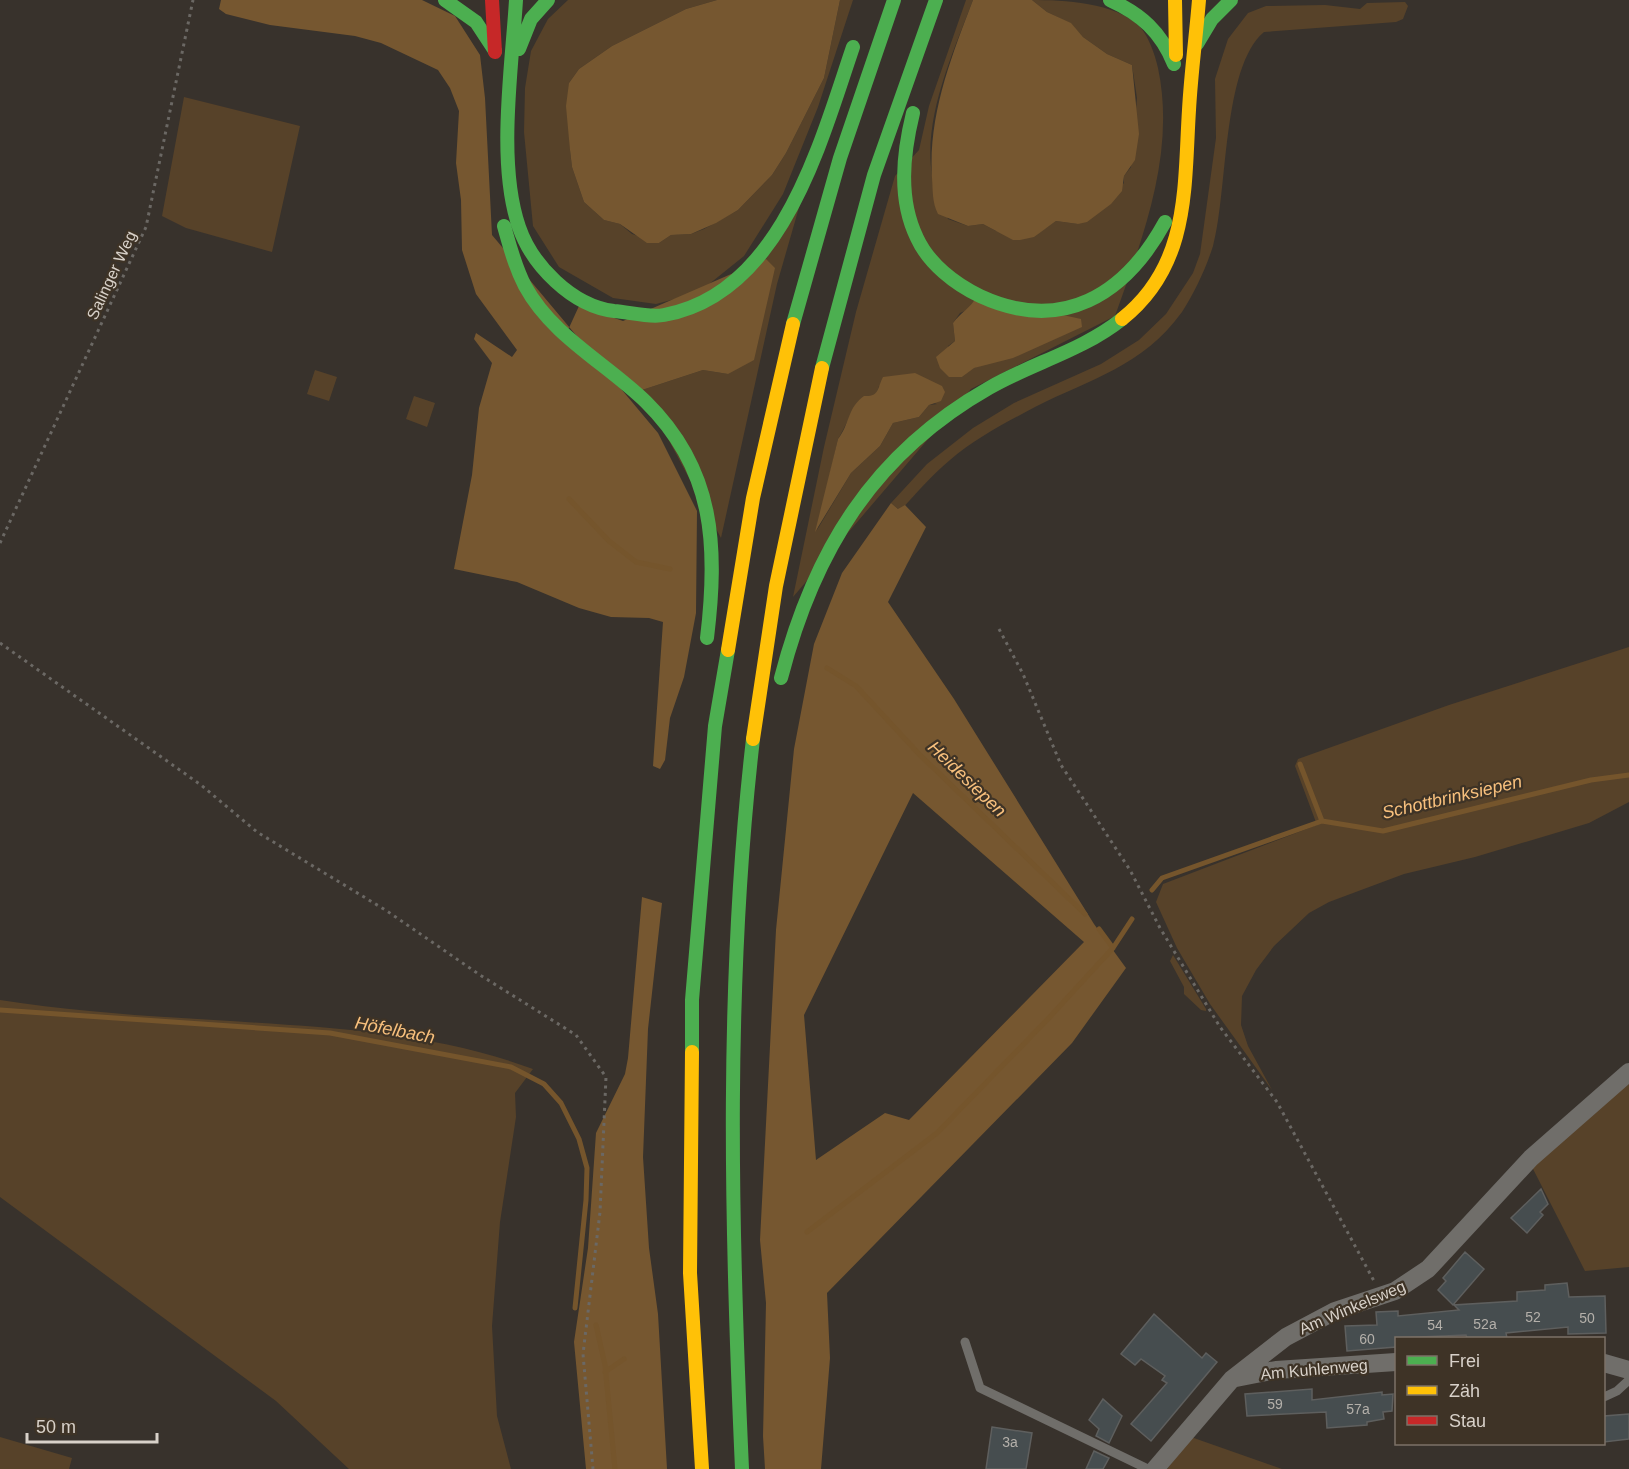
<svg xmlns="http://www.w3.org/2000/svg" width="1629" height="1469" viewBox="0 0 1629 1469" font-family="Helvetica,sans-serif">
  <rect width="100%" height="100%" fill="#38322c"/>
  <path fill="#574229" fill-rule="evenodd" d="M568 0H717L686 9 612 46 579 69 569 83 570 150 572 167 584 202 604 220 620 224 632 234 659 243 671 235 691 234 704 229 738 210 772 175 786 153 824 78 840 0H853L818 107 783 194 744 256 698 293 656 304 613 298 559 267 533 226 524 132 525 88 531 51 548 19Z
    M966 0H973C953 53 923 117 932 175 934 190 943 205 948 219L968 226 983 224 996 231 1046 228 1056 221 1078 224 1124 183V176L1131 167 1137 98 1132 65 1107 54 1083 37 1070 23 1047 12 1032 0C1063 0 1116 2 1140 27 1149 37 1155 55 1158 68 1176 153 1143 237 1115 316L971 389 793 597 824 447 856 312 895 176 919 150 929 106ZM970 309 986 364 973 368 962 377 948 346 955 341 953 323 960 313ZM879 386 937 404 929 405 919 417 893 423 880 446 851 473 817 530 838 439C843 432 845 424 850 418 859 407 876 400 879 386Z
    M1405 2 1408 6 1403 19 1396 22 1264 32C1222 67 1228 192 1213 246 1206 268 1195 292 1182 312 1142 367 1092 378 1035 407 1007 422 974 439 950 460 933 474 917 492 902 509H898L891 503 927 464 973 428 1014 403 1101 364 1139 340 1166 314 1193 273 1200 254 1216 138 1215 79 1228 39 1248 13 1266 6 1325 5 1360 9 1367 3Z
    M184 97 300 126 272 252 186 228 162 216Z
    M800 204 777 284 721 538 642 390 703 370 728 374 766 259Z
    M315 370 337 377 329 401 307 394Z
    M414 396 435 403 427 427 406 419Z
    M1629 647V802L1589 823 1475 857 1404 874 1329 902 1309 913 1274 946 1256 970 1242 996 1241 1025 1248 1046 1272 1090 1210 1004 1177 948 1156 902 1163 884 1317 825 1295 766 1298 759 1449 705Z
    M1173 955 1206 1009V1011L1201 1010 1184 994V987L1170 961Z
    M0 1000C71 1011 142 1016 214 1020 321 1027 431 1031 533 1069L515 1093 516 1117 500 1222 492 1326 497 1416 511 1469H349L276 1401 0 1197Z
    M1629 1076V1267L1585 1271 1531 1165Z
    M0 1437 72 1458 69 1469H0Z
    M1191 1437 1282 1469H1167Z"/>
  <path fill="#765730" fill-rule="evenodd" d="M221 0H422L455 16 480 55 485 98 492 235 658 433 697 511 696 613 684 677 670 718 665 760 660 769 653 766 663 622 649 618 611 617 579 608 517 582 454 569 472 475 479 408 492 363 474 339 476 333 512 357 517 350 476 294 462 250 461 200 456 163 459 111 450 88 438 70 381 43 355 36 270 25 226 14 219 9Z
    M717 0H840L824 78 786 153 772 175 738 210 716 223 691 234 671 235 659 243H647L620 224 604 220 584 202 572 167 570 150 566 106 569 83 579 69 612 46 686 9Z
    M973 0H1032L1047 12 1071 23 1083 37 1107 54 1132 65 1139 134 1135 160 1124 176 1122 191 1111 204 1087 222 1078 224 1056 221 1034 237 1020 240H1013L983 224 968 226 938 214C932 202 933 191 932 178 928 115 951 58 973 0Z
    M766 259 775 268 754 360 728 374 703 370 642 390 568 330 579 306 623 321Z
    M977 296 1081 319 1082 327 1013 358 974 368 962 377H949L940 368 936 357 955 341 953 323C961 312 970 309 977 296Z
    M915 373 942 386 945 392 941 401 929 405 919 417 893 423 880 446 851 473 815 532 838 439C850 424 847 408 864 396 879 397 877 389 883 377Z
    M891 503 898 509 905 505 926 527 888 602 954 699 1094 924 1126 968 1072 1043 827 1293 830 1358 821 1469H765L763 1436 766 1303 760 1240 776 930 794 749 814 644 842 573ZM913 793 1084 942 909 1120 885 1113 816 1160 804 1015Z
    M642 897 662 903 648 1029 643 1157 649 1248 658 1314 667 1469H586L574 1342 588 1248 596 1133 625 1074 628 1058Z"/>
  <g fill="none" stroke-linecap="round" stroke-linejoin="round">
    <path stroke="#75552c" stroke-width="5" d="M569 499 609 541 636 562 670 569
      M827 668 856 686 919 754 1085 914
      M1300 764 1322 821
      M1152 890 1162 878 1322 821 1383 831 1591 780 1629 775
      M1099 929 1113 948
      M0 1010 330 1033 511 1067 544 1084 561 1103 579 1139 587 1168 586 1200 575 1308
      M807 1232 937 1133 1047 1020 1113 948 1132 919
      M596 1325 605 1365 615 1469
      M605 1372 624 1359"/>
  </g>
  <path fill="#464d4f" stroke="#5e5f5e" stroke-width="1.5" d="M1541 1189 1548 1204 1540 1212 1543 1215 1527 1233 1511 1218Z
    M1465 1252 1484 1269 1453 1305 1438 1290 1446 1281 1443 1278Z
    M1567 1283 1569 1297 1605 1296 1606 1333 1568 1334V1327L1506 1333 1507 1338H1467L1466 1335 1396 1338V1347L1347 1351 1345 1326 1377 1325 1376 1312 1398 1311V1316L1459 1310 1454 1305 1517 1301V1292L1545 1290V1285Z
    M1154 1314 1202 1358 1206 1353 1217 1362 1151 1441 1131 1424 1167 1383 1162 1380 1165 1376 1141 1359 1135 1365 1121 1354Z
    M1312 1389V1400L1382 1392V1395L1393 1394 1392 1411 1383 1412 1384 1419 1367 1422V1425L1327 1428 1326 1412 1247 1416 1245 1394Z
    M1103 1399 1122 1416 1109 1443 1096 1436 1099 1429 1089 1420Z
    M1629 1414V1439L1604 1442V1416Z
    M992 1427 1032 1433 1026 1469H986Z
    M1094 1451 1109 1458 1103 1469H1086Z"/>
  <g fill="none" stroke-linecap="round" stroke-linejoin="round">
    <path stroke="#6b6864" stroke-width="3" stroke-dasharray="3 4.5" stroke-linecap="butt" d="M0 543 146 227 193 0
      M999 629 1023 674 1061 765 1130 870 1160 928 1220 1027 1277 1102 1374 1281
      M0 643 201 785 257 832 387 911 480 975 576 1035 606 1077 600 1212 583 1354 593 1469"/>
    <path stroke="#706e6a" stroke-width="9" d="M965 1342 980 1388 1148 1469
      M1604 1397 1617 1391 1629 1380"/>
    <path stroke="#706e6a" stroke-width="18" d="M1604 1363 1629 1370
      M1236 1378 1276 1370 1396 1362
      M1155 1469 1232 1379 1286 1337 1335 1311 1395 1291 1428 1269 1531 1158 1629 1072"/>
    <path stroke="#4caf50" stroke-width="14" d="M445 0 476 22 495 51
      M516 0C512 67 497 163 519 227 532 265 572 306 614 311 629 312 649 318 664 315 781 294 820 144 853 47
      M1110 0C1141 14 1161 32 1174 64
      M1197 44 1212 19 1231 0
      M519 49 531 19 548 0
      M913 113C903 154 898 199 917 238 929 264 955 284 980 296 1062 334 1125 295 1165 222
      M504 226C510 247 515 267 525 286 552 336 606 363 646 402 715 470 718 547 707 638
      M793 324 840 158 894 0
      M822 368 874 175 936 0
      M781 678C814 551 873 454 989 388 1032 363 1082 351 1122 319
      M692 1052V1000L715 726 728 650
      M742 1469C731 1226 725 981 753 739"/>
    <path stroke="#ffc107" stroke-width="14" d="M1175 0 1176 55
      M1122 319C1190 265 1184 188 1189 110 1191 73 1196 37 1199 0
      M728 650 753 498 793 324
      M753 739 776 586 822 368
      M692 1052 690 1273 702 1469"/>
    <path stroke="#c62828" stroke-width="14" d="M492 0 495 52"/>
  </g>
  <g text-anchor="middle" stroke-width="4.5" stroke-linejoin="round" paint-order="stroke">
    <g font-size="14" fill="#b4b0aa">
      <text x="1533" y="1322">52</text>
      <text x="1587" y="1323">50</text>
      <text x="1485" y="1329">52a</text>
      <text x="1435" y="1330">54</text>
      <text x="1367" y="1344">60</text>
      <text x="1275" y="1409">59</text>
      <text x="1358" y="1414">57a</text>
      <text x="1010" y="1447">3a</text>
    </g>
    <g font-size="16" fill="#d8d1c9" stroke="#3e3326">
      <text transform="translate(111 275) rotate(-65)" y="6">Salinger Weg</text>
      <text transform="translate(1352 1307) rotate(-23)" y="6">Am Winkelsweg</text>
      <text transform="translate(1314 1369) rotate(-5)" y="6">Am Kuhlenweg</text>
    </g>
    <g font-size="18" font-style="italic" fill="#f8c07d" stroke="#3e3326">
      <text transform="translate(967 779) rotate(44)" y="6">Heidesiepen</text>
      <text transform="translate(1452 797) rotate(-13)" y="6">Schottbrinksiepen</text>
      <text transform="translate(395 1030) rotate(11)" y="6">Höfelbach</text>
    </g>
  </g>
  <rect x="1395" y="1337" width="210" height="108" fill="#3e3326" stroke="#7c7267" stroke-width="1.5"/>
  <rect x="1407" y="1356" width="30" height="9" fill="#4caf50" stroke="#7c7267" stroke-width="1.5"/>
  <text x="1449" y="1367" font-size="18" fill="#d8d1c9">Frei</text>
  <rect x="1407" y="1386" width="30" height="9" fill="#ffc107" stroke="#7c7267" stroke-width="1.5"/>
  <text x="1449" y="1397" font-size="18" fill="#d8d1c9">Zäh</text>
  <rect x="1407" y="1416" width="30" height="9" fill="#c62828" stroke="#7c7267" stroke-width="1.5"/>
  <text x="1449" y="1427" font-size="18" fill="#d8d1c9">Stau</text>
  <path d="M27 1433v9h130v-9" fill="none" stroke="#d8d1c9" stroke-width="3"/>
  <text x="36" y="1433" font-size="18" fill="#d8d1c9" stroke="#3e3326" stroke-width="4.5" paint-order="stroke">50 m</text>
</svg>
